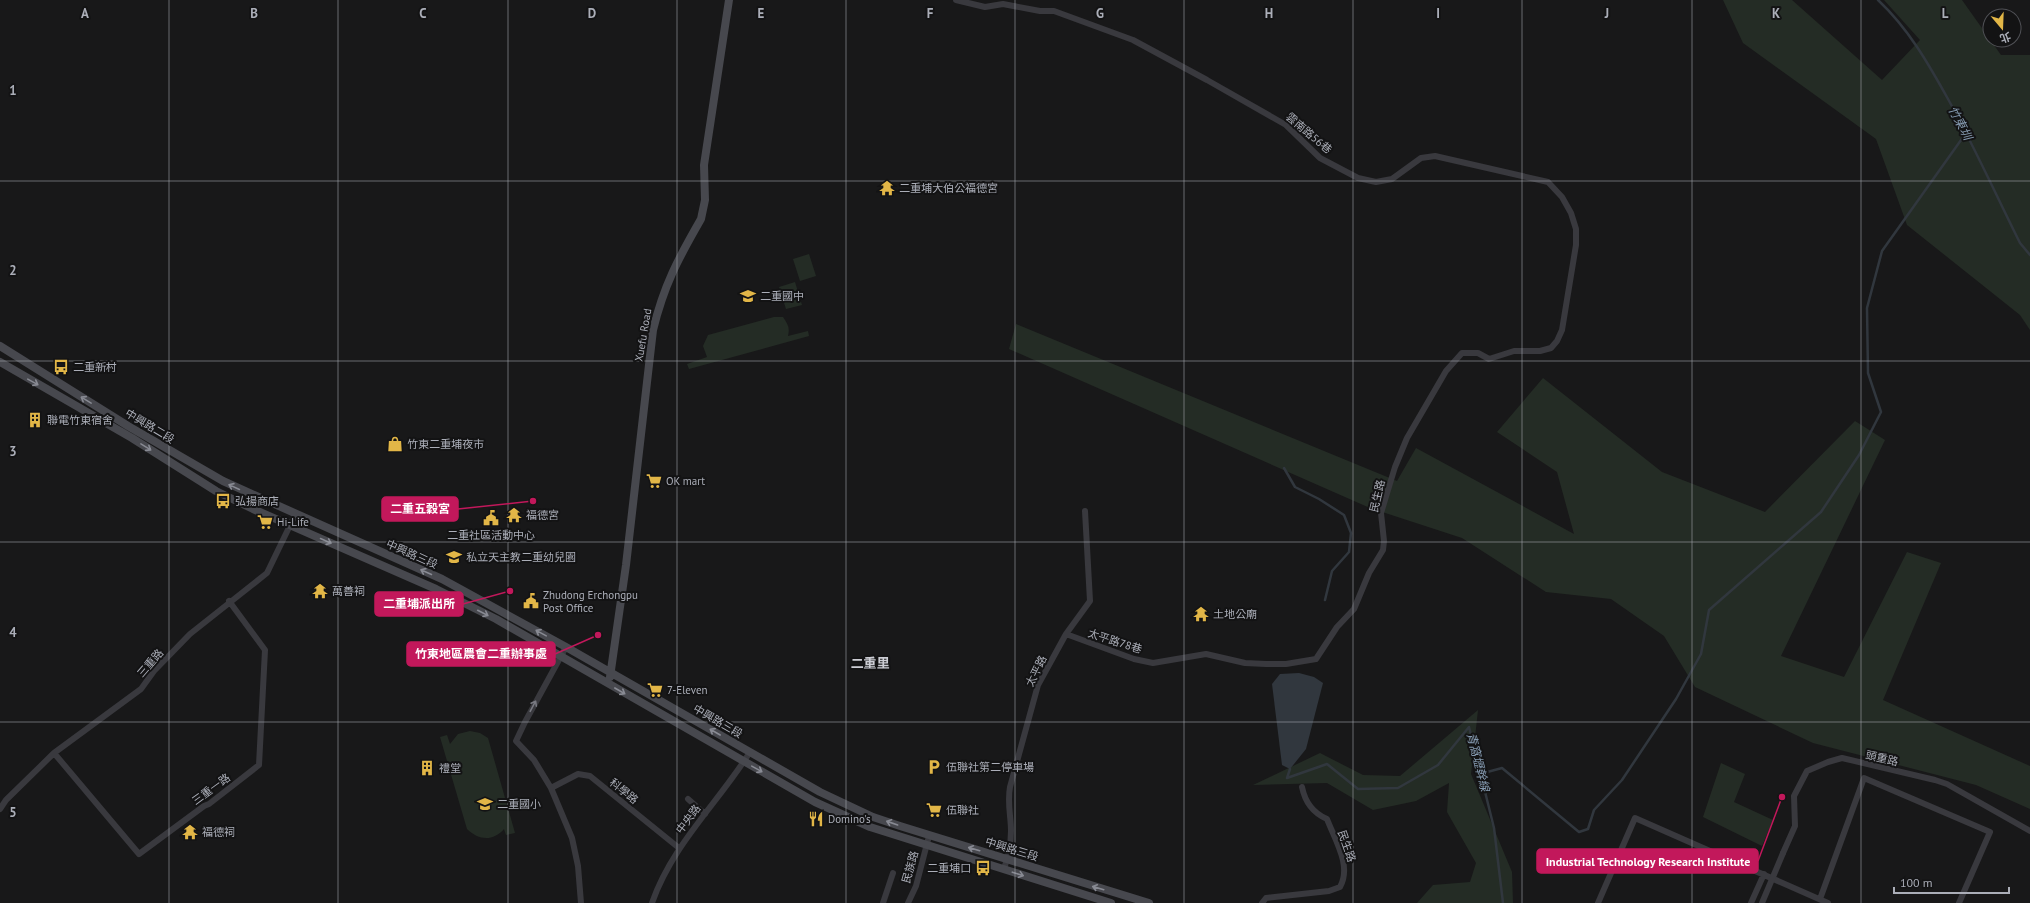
<svg xmlns="http://www.w3.org/2000/svg" width="2030" height="903" viewBox="0 0 2030 903" font-family="'PT Sans','Noto Sans TC',sans-serif">
  <rect width="100%" height="100%" fill="#181819"/>
  <path fill="#242c25" d="M1723 0H1792L1882 80 1920 40 1884 0H1962L2001 55H2030V330L2020 315 1907 225 1876 139 1743 43Z
    M809 254 816 276 800 281 793 259Z
    M795 282 802 305 786 309 779 287Z
    M774 317H783C788 324 790 328 788 336L808 331 809 336 689 369 687 364 707 357 703 346 708 335Z
    M1016 324 1397 481 1416 448 1574 534 1557 472 1497 432 1543 378 1662 472 1765 512 1855 421 1885 440 1781 656 1844 677 1907 552 1941 563 1883 700 2030 766V809L1976 785 1813 743 1695 687 1664 636 1611 599 1546 592 1462 538 1370 508 1009 349Z
    M1478 710 1471 774 1512 872 1513 903H1417L1433 885 1470 882 1476 863 1447 812 1449 783 1416 801 1373 810 1327 783 1253 785 1320 753 1363 775 1400 776Z
    M470 731 480 733 488 738 515 833 506 835 504 829C493 842 478 840 467 829L440 737 447 735 450 744 458 734Z
    M1721 763 1745 774 1734 802 1773 820 1762 846 1703 817Z"/>
  <path fill="#31373e" d="M1299 673 1314 677 1323 683 1306 749 1290 769 1282 765 1272 684 1280 674Z"/>
  <g fill="none" stroke-linecap="round" stroke-linejoin="round">
    <path stroke="#31373e" stroke-width="2.5" d="M1878 0C1908 28 1928 63 1948 99 1974 146 1996 195 2020 243L2030 255
      M1284 468 1295 487 1319 499 1344 515 1351 533 1349 552 1332 571 1325 600
      M1290 769 1287 778 1327 764 1358 789 1398 788 1438 765 1469 727 1494 828 1503 903
      M1480 774 1502 768 1579 832 1588 829 1594 810 1622 780 1676 699 1701 654 1709 610 1821 512 1859 455 1881 412 1868 373 1867 308 1882 251 1966 133"/>
    <path stroke="#39393e" stroke-width="6" d="M956 0 985 7 1003 4 1040 11H1054L1133 40 1207 80 1286 125 1320 158 1358 178 1376 182 1392 179 1421 158 1435 156 1548 182 1562 197 1571 213 1576 229V245L1562 330 1557 341 1551 348 1540 351H1514L1489 359 1478 353H1462L1446 371 1407 438 1395 467 1381 513 1384 541 1383 550 1369 573 1354 609 1337 627 1316 659 1286 664H1266L1245 663 1206 654 1153 663 1134 659 1066 634
      M566 647 525 722 516 741 534 760 551 788 572 838 578 866 581 903
      M54 753 139 854 204 806 209 804 259 765 265 650 229 601
      M551 788 578 774 590 776 679 848
      M688 799 705 814
      M0 809 6 800 54 753 141 689 154 671 190 634 267 573 295 515
      M1783 853 1795 826 1794 796 1807 771 1828 762 1842 758 1935 780 1947 784 2030 831
      M1004 869C1008 857 1011 845 1011 831 1011 816 1007 803 1010 787L1038 685 1066 634 1090 601 1085 511
      M1820 899 1864 778 1990 832 1959 903
      M652 903C672 845 718 803 750 752
      M883 903 893 873
      M908 903 916 886 929 836
      M1262 903 1266 898 1329 891 1340 887C1352 866 1335 840 1327 819 1313 813 1305 802 1302 787
      M1598 903 1635 818 1828 903
      M1751 903 1764 874"/>
    <path stroke="#47484e" stroke-width="8" d="M0 346 128 426 223 481 442 579 566 647 820 792 873 817 900 826 1149 903
      M0 362 132 438 216 491 253 509 436 589 496 619 815 802 870 827 1111 903
      M610 677 626 565 653 330C664 285 678 259 701 219L705 200 704 165 729 0"/>
    <path stroke="#39393e" stroke-width="6" d="M1762 903 1783 853"/>
  </g>
  <defs><path id="oneway-shaft" d="M-6 0H5M1.5-3L5.5 0L1.5 3" fill="none" stroke-width="1.6" stroke-linecap="round" stroke-linejoin="round"/></defs>
  <g stroke="#888a93">
    <use href="#oneway-shaft" transform="translate(33 382) rotate(29)"/>
    <use href="#oneway-shaft" transform="translate(86 400) rotate(-149)"/>
    <use href="#oneway-shaft" transform="translate(146 447) rotate(32)"/>
    <use href="#oneway-shaft" transform="translate(234 487) rotate(-155)"/>
    <use href="#oneway-shaft" transform="translate(326 541) rotate(24)"/>
    <use href="#oneway-shaft" transform="translate(426 572) rotate(-156)"/>
    <use href="#oneway-shaft" transform="translate(483 613) rotate(27)"/>
    <use href="#oneway-shaft" transform="translate(541 633) rotate(-151)"/>
    <use href="#oneway-shaft" transform="translate(620 691) rotate(30)"/>
    <use href="#oneway-shaft" transform="translate(715 732) rotate(-150)"/>
    <use href="#oneway-shaft" transform="translate(757 769) rotate(29)"/>
    <use href="#oneway-shaft" transform="translate(892 823) rotate(-161)"/>
    <use href="#oneway-shaft" transform="translate(974 849) rotate(-164)"/>
    <use href="#oneway-shaft" transform="translate(1018 874) rotate(18)"/>
    <use href="#oneway-shaft" transform="translate(1098 888) rotate(-164)"/>
  </g>
  <use stroke="#787981" href="#oneway-shaft" transform="translate(533 706) rotate(-62)"/>
  <path fill="none" stroke="#abaeb8" stroke-width="1" stroke-opacity="0.55" d="M169 0V903M338 0V903M508 0V903M677 0V903M846 0V903M1015 0V903M1184 0V903M1353 0V903M1522 0V903M1692 0V903M1861 0V903M0 181H2030M0 361H2030M0 542H2030M0 722H2030"/>
  <defs>
    <symbol id="temple-bare" viewBox="-9 -9 18 18"><path d="M0-6L5-2H3V0L6.5 2.5H4V6H1.5V3h-3V6H-4V2.5H-6.5L-3 0V-2H-5Z" fill="#e2b647" stroke="#131314" stroke-width="2.5" paint-order="stroke"/></symbol>
    <symbol id="school-bare" viewBox="-9 -9 18 18"><path d="M0-5L7-2L0 1L-7-2ZM-4 1L0 2.5L4 1V4Q0 6-4 4Z" fill="#e2b647" stroke="#131314" stroke-width="2.5" paint-order="stroke"/></symbol>
    <symbol id="bus-bare" viewBox="-9 -9 18 18"><path d="M-5-6H5V4H4V6H2V4H-2V6H-4V4H-5ZM-3.5-4V0h7V-4ZM-3.5 1.2v1.5H-2V1.2ZM2 1.2v1.5H3.5V1.2Z" fill="#e2b647" stroke="#131314" stroke-width="2.5" paint-order="stroke"/></symbol>
    <symbol id="building-bare" viewBox="-9 -9 18 18"><path d="M-4-6H4V6H1V3H-1V6H-4ZM-2.5-4.3h1.7v1.8h-1.7ZM.8-4.3h1.7v1.8H.8ZM-2.5-1h1.7V.8h-1.7ZM.8-1h1.7V.8H.8Z" fill="#e2b647" stroke="#131314" stroke-width="2.5" paint-order="stroke"/></symbol>
    <symbol id="shop-bare" viewBox="-9 -9 18 18"><path d="M-5-2.5h2.3a2.7 3.5 0 0 1 5.4 0H5L5.5 6h-11ZM-1.5-2.5h3a1.5 2.3 0 0 0-3 0Z" fill="#e2b647" stroke="#131314" stroke-width="2.5" paint-order="stroke"/></symbol>
    <symbol id="supermarket-bare" viewBox="-9 -9 18 18"><path d="M-6-5.5h2.5l.6 2H6L4.5 2H-2.5L-4.4-4H-6ZM-1.5 3.2a1.3 1.3 0 1 0 .1 0ZM3 3.2a1.3 1.3 0 1 0 .1 0Z" fill="#e2b647" stroke="#131314" stroke-width="2.5" paint-order="stroke"/></symbol>
    <symbol id="civic-bare" viewBox="-9 -9 18 18"><path d="M-.6-6.5H3V-4.5H.6V-3L4-1V1h2V6H-6V1h2V-1L-.6-3ZM-1.2 2.5V6h2.4V2.5Z" fill="#e2b647" stroke="#131314" stroke-width="2.5" paint-order="stroke"/></symbol>
    <symbol id="parking-bare" viewBox="-9 -9 18 18"><path d="M-3.5-5.5H1a3.5 3.5 0 0 1 0 7H-1V5.5H-3.5ZM-1-3.4V-.6H.8a1.4 1.4 0 0 0 0-2.8Z" fill="#e2b647" stroke="#131314" stroke-width="2.5" paint-order="stroke"/></symbol>
    <symbol id="restaurant-bare" viewBox="-9 -9 18 18"><path d="M-5-6h1v4h1v-4h1v4h1v-4h1v5L-1.5 .5V6h-2V.5L-5-1ZM5-6V6H3V1.5H1.5Q1.5-4 5-6Z" fill="#e2b647" stroke="#131314" stroke-width="2.5" paint-order="stroke"/></symbol>
  </defs>
  <g fill-rule="evenodd">
    <use href="#temple-bare" x="876" y="177" width="22" height="22"/>
    <use href="#school-bare" x="737" y="285" width="22" height="22"/>
    <use href="#bus-bare" x="50" y="356" width="22" height="22"/>
    <use href="#building-bare" x="24" y="409" width="22" height="22"/>
    <use href="#shop-bare" x="384" y="433" width="22" height="22"/>
    <use href="#supermarket-bare" x="643" y="470" width="22" height="22"/>
    <use href="#bus-bare" x="212" y="490" width="22" height="22"/>
    <use href="#temple-bare" x="503" y="504" width="22" height="22"/>
    <use href="#civic-bare" x="480" y="507" width="22" height="22"/>
    <use href="#supermarket-bare" x="254" y="511" width="22" height="22"/>
    <use href="#school-bare" x="443" y="546" width="22" height="22"/>
    <use href="#temple-bare" x="309" y="580" width="22" height="22"/>
    <use href="#civic-bare" x="520" y="590" width="22" height="22"/>
    <use href="#temple-bare" x="1190" y="603" width="22" height="22"/>
    <use href="#supermarket-bare" x="644" y="679" width="22" height="22"/>
    <use href="#parking-bare" x="923" y="756" width="22" height="22"/>
    <use href="#building-bare" x="416" y="757" width="22" height="22"/>
    <use href="#school-bare" x="474" y="793" width="22" height="22"/>
    <use href="#supermarket-bare" x="923" y="799" width="22" height="22"/>
    <use href="#restaurant-bare" x="805" y="808" width="22" height="22"/>
    <use href="#temple-bare" x="179" y="821" width="22" height="22"/>
    <use href="#bus-bare" x="972" y="857" width="22" height="22"/>
  </g>
  <g text-anchor="middle" stroke-width="4" stroke-linejoin="round" paint-order="stroke">
    <g font-size="11" fill="#abaeb8" stroke="#131314">
      <text transform="translate(1309 133) rotate(40)" y="4">雲南路56巷</text>
      <text transform="translate(643 335) rotate(-80)" y="4">Xuefu Road</text>
      <text transform="translate(150 426) rotate(31)" y="4">中興路二段</text>
      <text transform="translate(1377 496) rotate(-77)" y="4">民生路</text>
      <text transform="translate(412 554) rotate(24)" y="4">中興路三段</text>
      <text transform="translate(1115 641) rotate(18)" y="4">太平路78巷</text>
      <text transform="translate(150 663) rotate(-49)" y="4">三重路</text>
      <text transform="translate(1036 671) rotate(-64)" y="4">太平路</text>
      <text transform="translate(718 721) rotate(30)" y="4">中興路三段</text>
      <text transform="translate(1882 758) rotate(13)" y="4">頭重路</text>
      <text transform="translate(211 789) rotate(-36)" y="4">三重一路</text>
      <text transform="translate(624 791) rotate(39)" y="4">科學路</text>
      <text transform="translate(688 819) rotate(-53)" y="4">中央路</text>
      <text transform="translate(1347 846) rotate(71)" y="4">民生路</text>
      <text transform="translate(1012 849) rotate(17)" y="4">中興路三段</text>
      <text transform="translate(910 867) rotate(-74)" y="4">民族路</text>
    </g>
    <g font-size="11" fill="#abaeb8" stroke="#131314" text-anchor="start">
      <text x="899" y="192">二重埔大伯公福德宮</text>
      <text x="760" y="300">二重國中</text>
      <text x="73" y="371">二重新村</text>
      <text x="47" y="424">聯電竹東宿舍</text>
      <text x="407" y="448">竹東二重埔夜市</text>
      <text x="666" y="485">OK mart</text>
      <text x="235" y="505">弘揚商店</text>
      <text x="526" y="519">福德宮</text>
      <text x="277" y="526">Hi-Life</text>
      <text x="491" y="539" text-anchor="middle">二重社區活動中心</text>
      <text x="466" y="561">私立天主教二重幼兒園</text>
      <text x="332" y="595">萬善祠</text>
      <text x="543" y="599">Zhudong Erchongpu<tspan x="543" dy="13">Post Office</tspan></text>
      <text x="1213" y="618">土地公廟</text>
      <text x="667" y="694">7-Eleven</text>
      <text x="946" y="771">伍聯社第二停車場</text>
      <text x="439" y="772">禮堂</text>
      <text x="497" y="808">二重國小</text>
      <text x="946" y="814">伍聯社</text>
      <text x="828" y="823">Domino's</text>
      <text x="202" y="836">福德祠</text>
      <text x="971" y="872" text-anchor="end">二重埔口</text>
    </g>
    <g font-size="12" font-style="italic" fill="#859ab0" stroke="#131314">
      <text transform="translate(1960 123) rotate(62)" y="4">竹東圳</text>
      <text transform="translate(1478 762) rotate(76)" y="4">青窩壢幹線</text>
    </g>
    <g font-size="13" font-weight="bold" fill="#cccdd4" stroke="#131314">
      <text x="870" y="668">二重里</text>
    </g>
  </g>
  <g font-size="13" text-anchor="middle" font-weight="bold" fill="#abaeb8" stroke="#131314" stroke-width="4" stroke-linejoin="round" paint-order="stroke">
    <text x="85" y="18">A</text>
    <text x="254" y="18">B</text>
    <text x="423" y="18">C</text>
    <text x="592" y="18">D</text>
    <text x="761" y="18">E</text>
    <text x="930" y="18">F</text>
    <text x="1100" y="18">G</text>
    <text x="1269" y="18">H</text>
    <text x="1438" y="18">I</text>
    <text x="1607" y="18">J</text>
    <text x="1776" y="18">K</text>
    <text x="1945" y="18">L</text>
    <text x="13" y="95">1</text>
    <text x="13" y="275">2</text>
    <text x="13" y="456">3</text>
    <text x="13" y="637">4</text>
    <text x="13" y="817">5</text>
  </g>
  <path fill="none" stroke="#c2185b" stroke-width="1.5" d="M533 501L458 509M510 591L463 604M598 635L555 654M1782 797L1758 861"/>
  <g fill="#c2185b" stroke="#131314" stroke-width="1.5">
    <circle cx="533" cy="501" r="4"/>
    <circle cx="510" cy="591" r="4"/>
    <circle cx="598" cy="635" r="4"/>
    <circle cx="1782" cy="797" r="4"/>
  </g>
  <g fill="#c2185b" stroke="#c2185b" stroke-width="1.5">
    <rect x="382" y="497" width="76" height="24" rx="4"/>
    <rect x="375" y="592" width="88" height="24" rx="4"/>
    <rect x="407" y="642" width="148" height="24" rx="4"/>
    <rect x="1537" y="849" width="221" height="24" rx="4"/>
  </g>
  <g font-size="12" text-anchor="middle" font-weight="bold" fill="#fff">
    <text x="420" y="513">二重五穀宮</text>
    <text x="419" y="608">二重埔派出所</text>
    <text x="481" y="658">竹東地區農會二重辦事處</text>
    <text x="1648" y="866">Industrial Technology Research Institute</text>
  </g>
  <g transform="translate(2002 28) rotate(161)"><circle r="19" fill="#131314" stroke="#505156"/>
  <path d="M0-3L7 15L0 10L-7 15Z" fill="#e2b647"/>
  <text y="-6" font-size="11" font-weight="bold" text-anchor="middle" fill="#abaeb8">北</text>
  </g>
  <path d="M1894 887v6h115v-6" fill="none" stroke="#abaeb8" stroke-width="2"/>
  <text x="1900" y="887" font-size="12" fill="#abaeb8" stroke="#131314" stroke-width="3" paint-order="stroke">100 m</text>
</svg>
